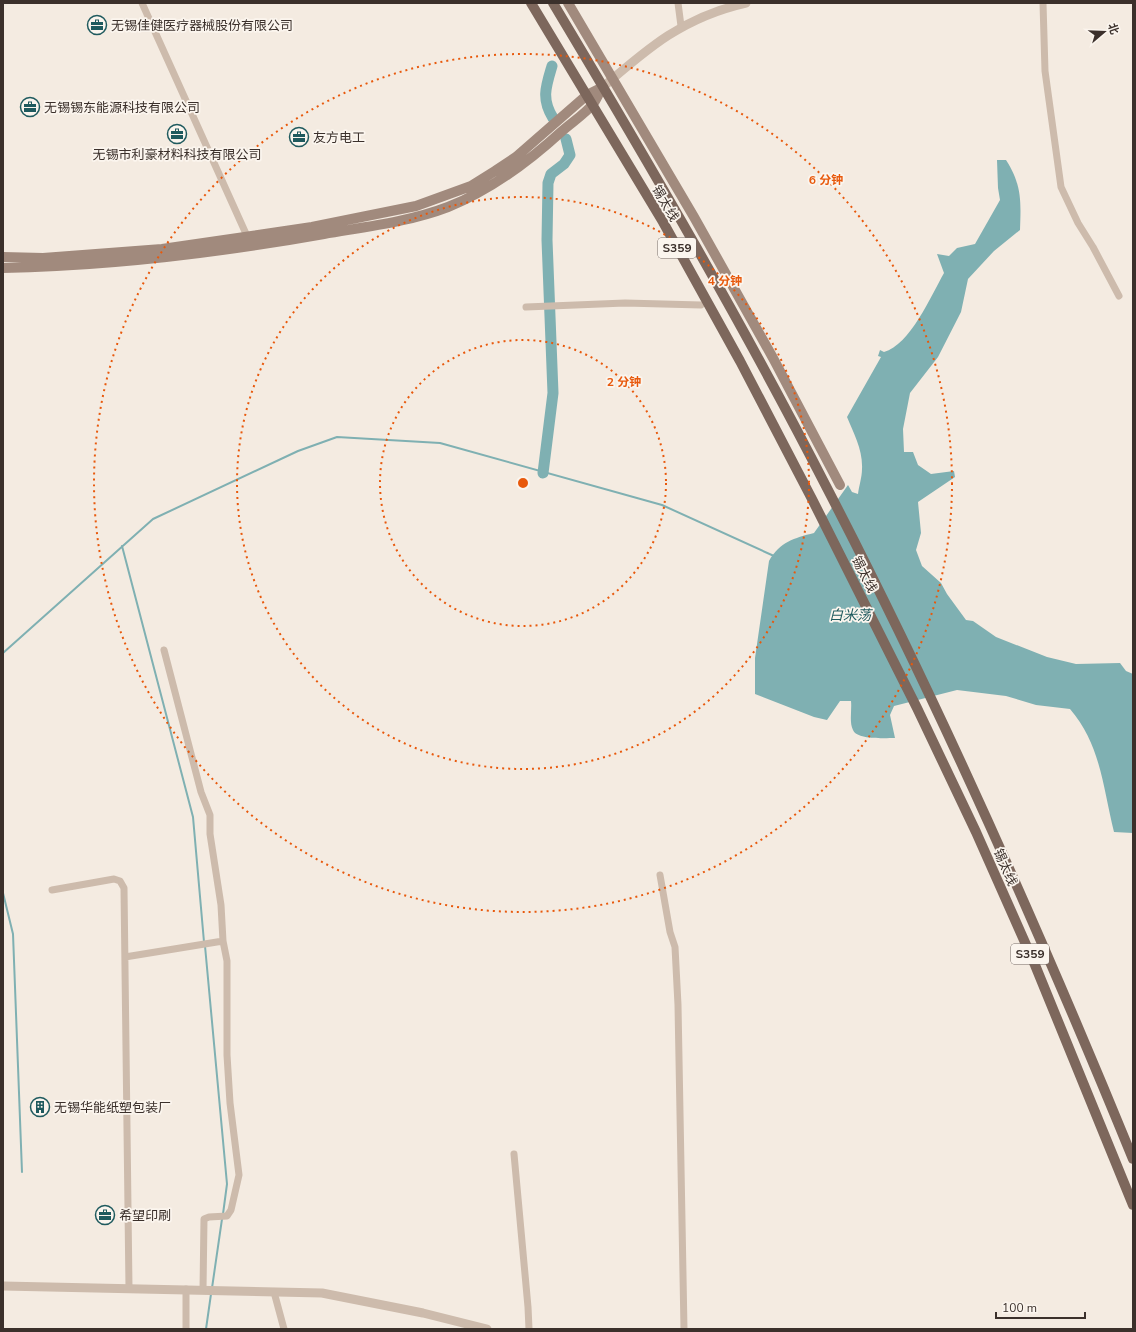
<svg xmlns="http://www.w3.org/2000/svg" width="1136" height="1332" viewBox="0 0 1136 1332" font-family="'Nunito Sans','Noto Sans SC',sans-serif">
  <rect width="100%" height="100%" fill="#f4ebe1"/>
  <path fill="#7fb0b2" d="M997 160H1006C1022 185 1021 201 1020 230L994 251 968 279 961 312 938 357 910 393 903 429 904 452H913L918 465 931 474 954 471 955 477 918 502 921 533 916 550 922 566 941 583 947 594 966 620 973 621 996 637 1047 657 1076 664 1120 663 1126 671 1133 674V833L1114 832C1103 788 1101 745 1070 709L1036 705 1006 696 957 690 894 706 890 715 895 738C885 738 857 740 853 730 849 722 852 710 851 701H840L827 720 814 717 755 694V658L769 561C780 542 794 538 814 533L848 485 852 492 858 494C859 486 862 477 862 469 863 450 854 434 847 417L881 357 878 356 880 350 884 352C910 345 931 296 944 273L937 254 949 256 957 248 975 244 1000 200 998 188Z"/>
  <g fill="none" stroke-linecap="round" stroke-linejoin="round">
    <path stroke="#7fb0b2" stroke-width="2" d="M122 546 193 817 204 942
      M3 653 153 519 298 451 337 437 440 443 662 505 774 556
      M3 893 13 934 22 1172
      M205 946 227 1184 223 1214
      M212 1288 222 1219
      M206 1329 211 1294"/>
    <path stroke="#7fb0b2" stroke-width="11" d="M552 66C546 86 541 99 553 118
      M543 473 553 393 547 240 548 183 551 174 564 164 570 155 566 139"/>
    <path stroke="#cdbbac" stroke-width="7" d="M142 3 247 236
      M678 3 681 26
      M1043 3 1045 71 1061 187 1078 223 1093 247 1119 296
      M526 307 625 303 701 305
      M164 650 201 792 210 815V834L221 905 223 941 227 961V1055L230 1103 239 1175 231 1210 227 1216 209 1217 204 1219 203 1290
      M660 875 670 932 675 947 678 1005 684 1329
      M52 890 114 879 120 881 124 888 129 1288
      M125 957 223 941
      M514 1154 528 1307 529 1329
      M274 1292 284 1329
      M186 1329V1289"/>
    <path stroke="#cdbbac" stroke-width="9" d="M603 87C649 47 684 17 746 3
      M3 1286 322 1293 423 1313 487 1329"/>
    <path stroke="#a18a7d" stroke-width="10" d="M568 3 694 217 773 358 840 485
      M3 257 43 258 162 249 312 227 416 206 471 186 495 171 516 157 587 95 603 87C599 92 597 99 593 104 585 114 571 123 561 132 527 163 491 190 448 207 409 222 364 227 324 234 217 253 111 266 3 268"/>
    <path stroke="#7d675c" stroke-width="10" d="M531 3 663 222 740 361 812 499 917 708 976 832 1035 965 1133 1205
      M553 3C649 163 743 324 828 490 941 708 1040 932 1133 1159"/>
  </g>
  <g fill="none" stroke="#e8590c" stroke-width="2" stroke-dasharray="2 4">
    <circle cx="523" cy="483" r="143"/>
    <circle cx="523" cy="483" r="286"/>
    <circle cx="523" cy="483" r="429"/>
  </g>
  <defs>
    <symbol id="office-ring" viewBox="-11 -11 22 22"><circle r="9.5" fill="#fbf5ee" stroke="#1f5a5e" stroke-width="1.5"/><path d="M-6-3h4V-5.5h4V-3h4V5H-6ZM-1-4.5V-3h2v-1.5ZM-6 0V1H6V0Z" fill="#1f5a5e"/></symbol>
    <symbol id="building-ring" viewBox="-11 -11 22 22"><circle r="9.5" fill="#fbf5ee" stroke="#1f5a5e" stroke-width="1.5"/><path d="M-4-6H4V6H1V3H-1V6H-4ZM-2.5-4.3h1.7v1.8h-1.7ZM.8-4.3h1.7v1.8H.8ZM-2.5-1h1.7V.8h-1.7ZM.8-1h1.7V.8H.8Z" fill="#1f5a5e"/></symbol>
  </defs>
  <g fill-rule="evenodd">
    <use href="#office-ring" x="86" y="14" width="22" height="22"/>
    <use href="#office-ring" x="19" y="96" width="22" height="22"/>
    <use href="#office-ring" x="166" y="123" width="22" height="22"/>
    <use href="#office-ring" x="288" y="126" width="22" height="22"/>
    <use href="#building-ring" x="29" y="1096" width="22" height="22"/>
    <use href="#office-ring" x="94" y="1204" width="22" height="22"/>
  </g>
  <g text-anchor="middle" stroke-width="3.5" stroke-linejoin="round" paint-order="stroke">
    <g fill="#fbf5ee" stroke="#756b66" stroke-width="1">
      <rect x="658" y="238" width="38" height="20" rx="3"/>
      <rect x="1011" y="944" width="38" height="20" rx="3"/>
    </g>
    <g font-size="12" font-weight="bold" fill="#3b302b">
      <text x="677" y="252">S359</text>
      <text x="1030" y="958">S359</text>
    </g>
    <g font-size="13" fill="#3b302b" stroke="#fbf5ee" text-anchor="start">
      <text x="111" y="30">无锡佳健医疗器械股份有限公司</text>
      <text x="44" y="112">无锡锡东能源科技有限公司</text>
      <text x="313" y="142">友方电工</text>
      <text x="177" y="159" text-anchor="middle">无锡市利豪材料科技有限公司</text>
      <text x="54" y="1112">无锡华能纸塑包装厂</text>
      <text x="119" y="1220">希望印刷</text>
    </g>
    <g font-size="13" fill="#3b302b" stroke="#fbf5ee">
      <text transform="translate(666 203) rotate(59)" y="5">锡太线</text>
      <text transform="translate(865 574) rotate(63)" y="5">锡太线</text>
      <text transform="translate(1006 867) rotate(66)" y="5">锡太线</text>
    </g>
    <g font-size="14" font-style="italic" fill="#1f5a5e" stroke="#fbf5ee">
      <text x="850" y="620">白米荡</text>
    </g>
  </g>
  <circle cx="523" cy="483" r="6" fill="#e8590c" stroke="#fbf5ee" stroke-width="2"/>
  <g font-size="12" text-anchor="middle" font-weight="bold" fill="#e8590c" stroke="#fbf5ee" stroke-width="3.5" stroke-linejoin="round" paint-order="stroke">
    <text x="826" y="184">6 分钟</text>
    <text x="725" y="285">4 分钟</text>
    <text x="624" y="386">2 分钟</text>
  </g>
  <rect width="1136" height="1332" fill="none" stroke="#3b302b" stroke-width="8"/>
  <g transform="translate(1104 32) rotate(71)" stroke="#fbf5ee" stroke-width="3" paint-order="stroke">
  <path d="M0-3L7 15L0 10L-7 15Z" fill="#3b302b"/>
  <text y="-6" font-size="11" font-weight="bold" text-anchor="middle" fill="#3b302b">北</text>
  </g>
  <path d="M996 1312v6h89v-6" fill="none" stroke="#3b302b" stroke-width="2"/>
  <text x="1002" y="1312" font-size="12" fill="#3b302b" stroke="#fbf5ee" stroke-width="3" paint-order="stroke">100 m</text>
</svg>
